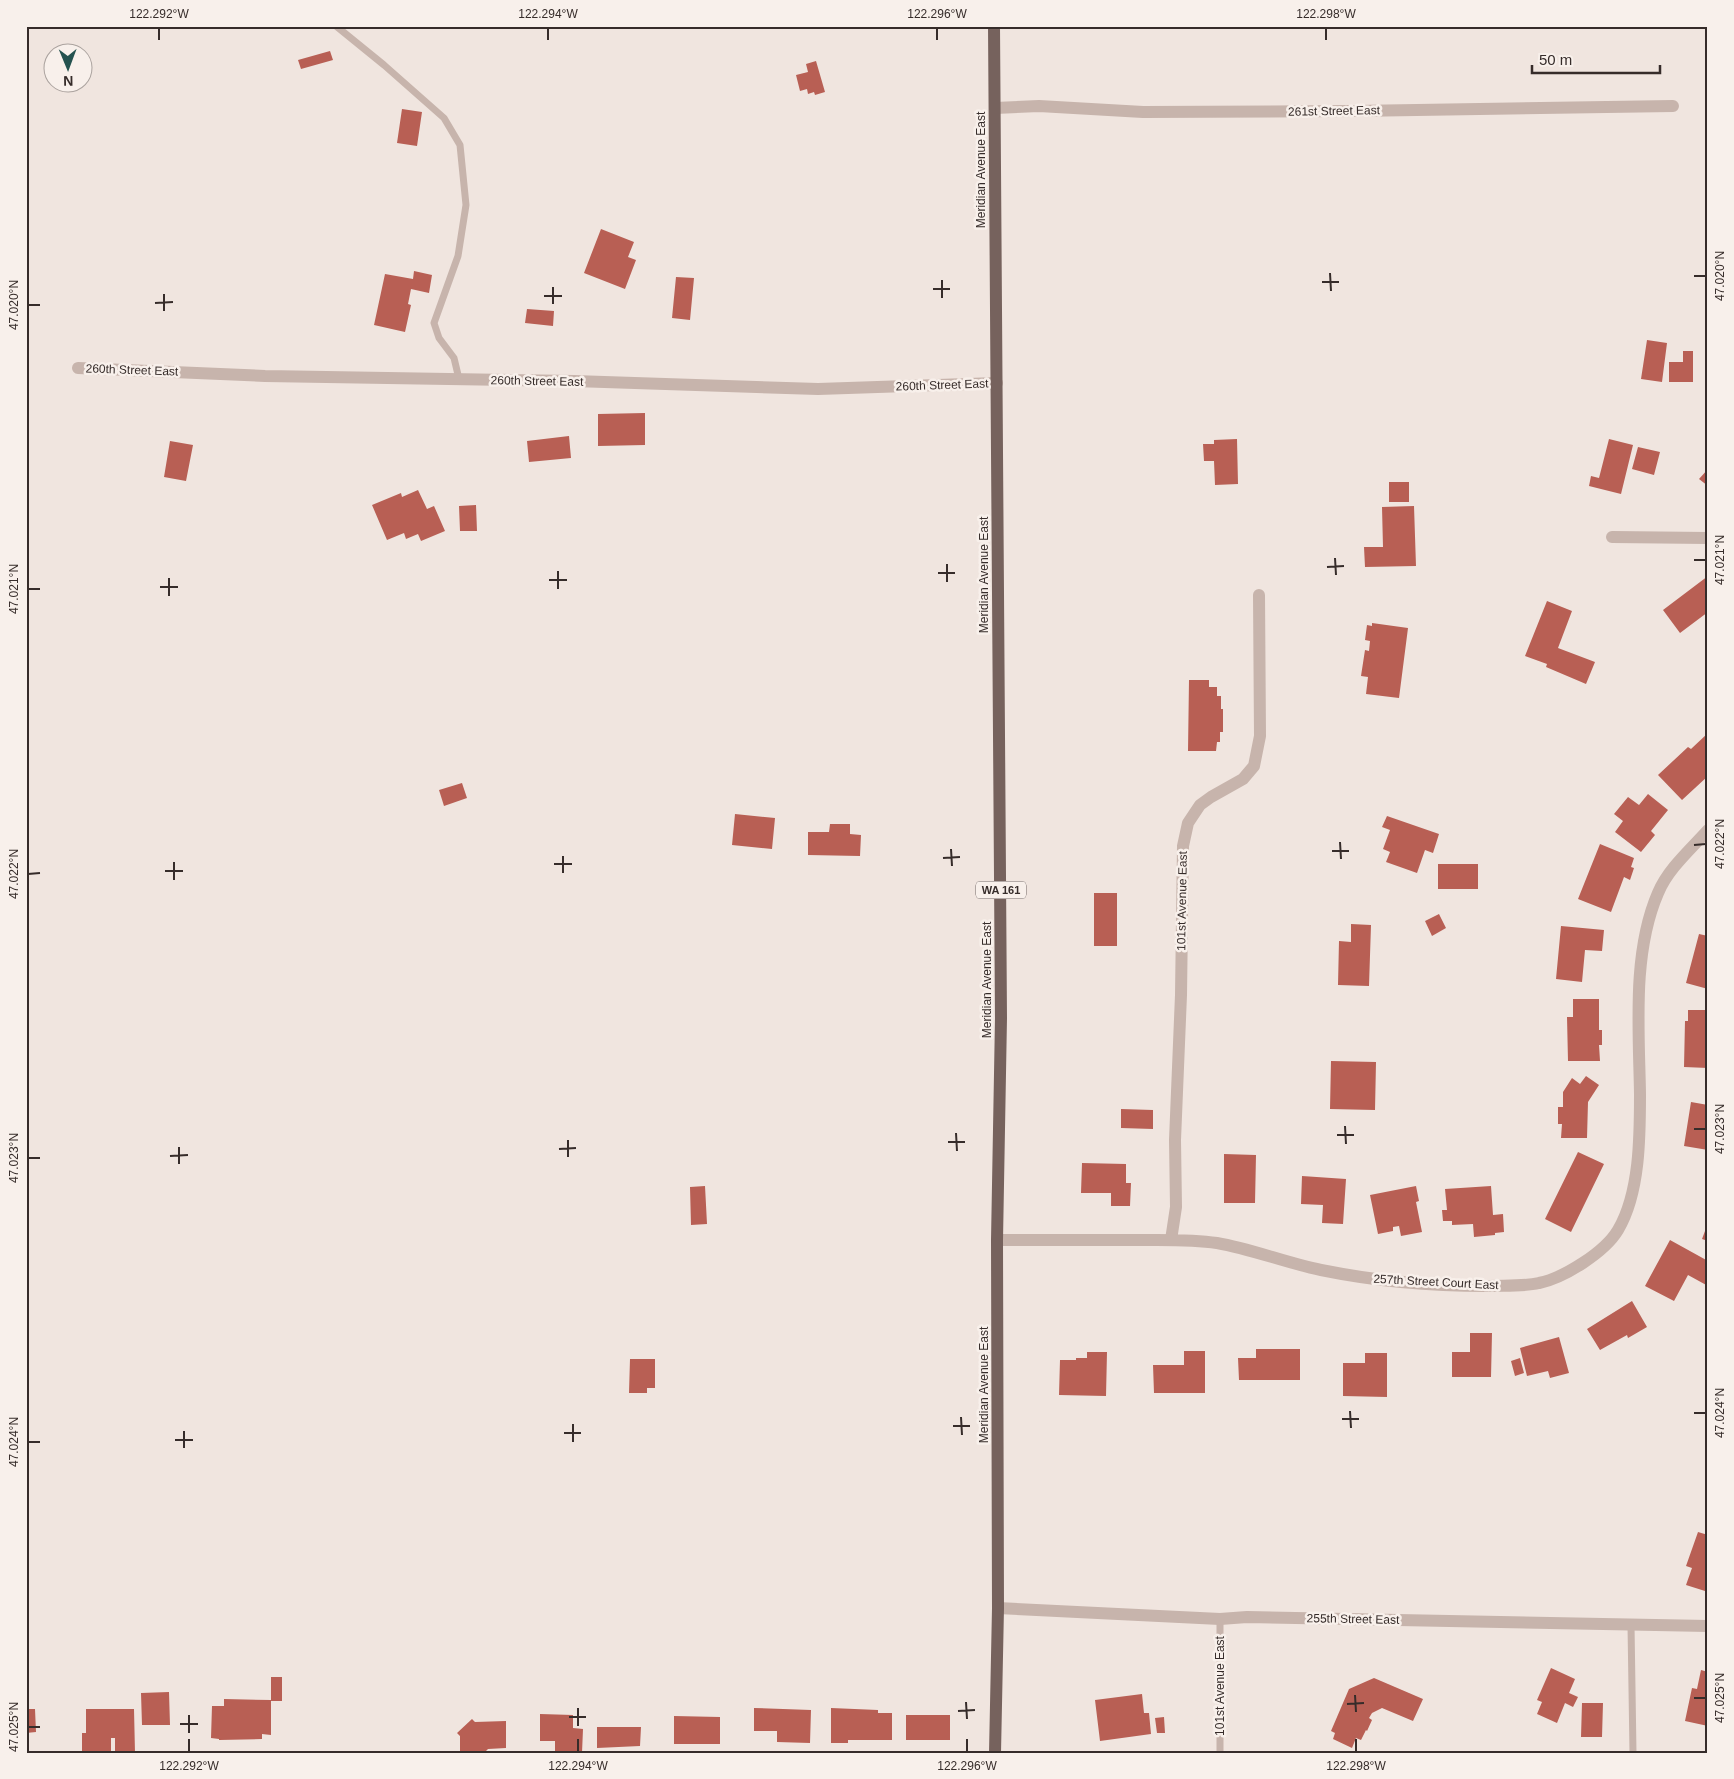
<svg xmlns="http://www.w3.org/2000/svg" width="1734" height="1779" viewBox="0 0 1734 1779" font-family="Arial,sans-serif">
  <rect width="100%" height="100%" fill="#f0e5df"/>
  <path fill="#b85f54" d="M330 51 333 60 301 69 298 60Z
    M816 61 825 92 815 95 814 92 808 94 807 89 800 91 796 75 808 72 806 64Z
    M402 109 422 112 417 146 397 143Z
    M601 229 634 242 628 257 636 260 625 289 584 273Z
    M414 271 432 275 429 293 411 289 408 304 411 305 405 332 374 325 385 274 413 279Z
    M676 277 694 278 690 320 672 318Z
    M527 309 554 311 553 326 525 323Z
    M1647 340 1667 343 1662 382 1641 379Z
    M1683 351H1693V382H1669V362H1683Z
    M645 413V445L598 446V414Z
    M569 436 571 458 529 462 527 441Z
    M1237 439 1238 484 1215 485 1214 461H1204L1203 444H1214V440Z
    M1609 439 1633 445 1621 494 1589 486 1591 476 1599 478Z
    M170 441 193 445 186 481 164 477Z
    M1638 447 1660 452 1654 475 1632 469Z
    M1708 469V486L1699 479Z
    M1389 482H1409V502H1389Z
    M418 490 427 509 434 506 445 531 421 541 418 534 406 539 404 533 387 540 372 505 401 493 402 497Z
    M476 505 477 531H460L459 506Z
    M1414 506 1416 566 1365 567 1364 547H1383L1382 507Z
    M1708 576V612L1680 633 1663 610Z
    M1547 601 1572 611 1558 648 1595 662 1586 684 1546 667 1547 664 1525 656Z
    M1372 623 1408 628 1399 698 1366 694 1368 677 1361 676 1365 650 1369 651 1370 641 1365 640 1367 625 1372 626Z
    M1189 680H1209V687H1217V696H1221V709H1223V732H1220V742H1217L1216 751H1188Z
    M1708 733V776L1682 800 1658 775 1688 747 1691 749Z
    M462 783 467 798 444 806 439 790Z
    M1648 794 1668 810 1651 831 1655 835 1641 852 1615 832 1623 821 1614 814 1628 797 1639 805Z
    M735 814 775 818 772 849 732 845Z
    M1387 816 1439 834 1433 853 1425 850 1417 873 1386 862 1390 852 1383 849 1390 830 1382 827Z
    M830 824H850V834L861 835 860 856 808 855V832H829Z
    M1600 844 1634 858 1631 867 1634 868 1630 880 1624 877 1611 912 1578 899Z
    M1438 864H1478V889H1438Z
    M1094 893H1117V946H1094Z
    M1439 914 1446 928 1432 936 1425 921Z
    M1351 924 1371 925 1369 986 1338 985 1339 941 1351 942Z
    M1561 926 1604 930 1602 951 1585 950 1582 982 1556 979Z
    M1699 934 1708 936V989L1686 983Z
    M1573 999H1599V1030H1602V1045H1599L1600 1061H1568L1567 1017H1573Z
    M1688 1010H1708V1068L1684 1067 1685 1021H1688Z
    M1331 1061 1376 1062 1375 1110 1330 1109Z
    M1586 1076 1599 1085 1588 1102 1587 1138H1561L1562 1124H1558V1107H1563V1092L1572 1078 1580 1084Z
    M1691 1102 1708 1105V1150L1684 1146Z
    M1121 1109 1153 1110V1129L1121 1128Z
    M1578 1152 1604 1164 1571 1232 1545 1219Z
    M1224 1154 1256 1155 1255 1203H1224Z
    M1082 1163 1126 1164V1183H1131L1130 1206H1111V1193H1081Z
    M1302 1176 1346 1179 1343 1224 1322 1223 1323 1205 1301 1204Z
    M705 1186 707 1224 691 1225 690 1187Z
    M1416 1186 1419 1201 1416 1202 1422 1232 1401 1236 1399 1226 1393 1227V1231L1378 1234 1370 1195Z
    M1491 1186 1493 1215 1503 1214 1504 1232 1495 1233V1235L1474 1237 1473 1224 1452 1225V1221H1443L1442 1210H1447L1445 1189Z
    M1708 1223V1241L1702 1239Z
    M1670 1240 1708 1261V1286L1688 1275 1674 1301 1645 1286Z
    M1632 1301 1647 1327 1628 1338 1627 1335 1600 1350 1587 1329Z
    M1470 1333H1492L1491 1377H1452V1352H1470Z
    M1559 1337 1569 1373 1550 1378 1548 1371 1527 1376 1520 1348Z
    M1256 1349H1300V1380H1239L1238 1358H1256Z
    M1184 1351H1205V1393H1154L1153 1365H1184Z
    M1087 1352H1107L1106 1396 1059 1395 1060 1360H1076V1358H1087Z
    M1365 1353H1387V1397L1343 1396V1363H1365Z
    M1520 1358 1524 1373 1515 1376 1511 1361Z
    M630 1359H655V1388H647V1393H629Z
    M1698 1532 1708 1535V1584L1705 1591 1686 1585 1692 1568 1686 1566Z
    M1551 1668 1575 1679 1569 1693 1578 1697 1573 1707 1565 1703 1557 1723 1537 1714 1542 1702 1537 1700Z
    M1701 1670 1708 1672V1726L1685 1721 1692 1688 1697 1689Z
    M271 1677H282V1701H271Z
    M1374 1678 1423 1699 1413 1721 1382 1708 1372 1713 1369 1718 1372 1720 1367 1731 1366 1730 1361 1740 1356 1738 1352 1748 1333 1739 1335 1733 1331 1731 1349 1689Z
    M169 1692 170 1725H142L141 1693Z
    M1142 1694 1144 1713H1149L1151 1734 1100 1741 1095 1700Z
    M224 1699 271 1700V1735L262 1734V1739L219 1740V1739L211 1738 212 1706H224Z
    M1582 1703H1603L1602 1737H1581Z
    M754 1708 811 1710 810 1743 777 1742V1731H754Z
    M831 1708 878 1710V1713H892V1740H848V1743H831Z
    M26 1709H35L36 1732 26 1733Z
    M86 1709H134L135 1753H115V1738H111V1753H82V1733H86Z
    M540 1714 573 1715V1728L583 1729 582 1753H555V1741H540Z
    M906 1715H950V1740H906Z
    M674 1716 720 1717V1744H674Z
    M1164 1717 1165 1733H1157L1155 1718Z
    M472 1719 475 1722 506 1721V1748L488 1749 484 1753H460V1736L457 1733Z
    M597 1727H641L640 1746 597 1748Z"/>
  <g fill="none" stroke-linecap="round" stroke-linejoin="round">
    <path stroke="#c7b4ac" stroke-width="7" d="M336 26 384 65 444 118 460 145 466 205 458 256 434 323 439 338 454 358 459 379
      M1220 1619V1753
      M1631 1625 1633 1753"/>
    <path stroke="#c7b4ac" stroke-width="12" d="M995 108 1039 106 1143 112 1354 111 1673 106
      M78 368 265 376 574 381 818 389 997 383
      M1612 537 1708 538
      M997 1240C1044 1240 1090 1240 1137 1240 1163 1240 1191 1239 1217 1243 1252 1249 1286 1263 1321 1270 1375 1281 1430 1286 1486 1286 1503 1285 1522 1287 1539 1283 1564 1278 1605 1252 1618 1230 1640 1193 1640 1136 1640 1094 1639 1030 1632 953 1658 893 1668 869 1690 850 1708 830
      M1171 1240 1176 1207 1175 1140 1181 995 1183 846 1188 823 1200 805 1211 797 1243 779 1254 766 1260 736 1259 595
      M998 1608 1220 1619 1247 1617 1708 1626"/>
    <path stroke="#76625d" stroke-width="12" d="M994 26 1001 1018 997 1240 998 1608 995 1753"/>
  </g>
  <path fill="none" stroke="#362c2a" stroke-width="2" d="M159 28V40M548 28V40M937 28V40M1326 28V40M1330 273 1331 291M1694 276H1706M942 280V298M1322 282H1339M553 287V304M933 289H950M164 294V311M544 296H562M155 303 173 302M28 305H40M1335 558 1336 575M1694 560H1706M947 564V582M1327 567 1344 566M558 571V589M938 573H955M169 578V596M549 580H567M160 587H178M28 589H40M1340 842 1341 859M1694 845 1706 844M951 849 952 866M1332 851H1349M563 856V873M943 858 960 857M174 862V880M554 864H572M165 871H183M28 874 40 873M1345 1126 1346 1144M1694 1129H1706M956 1133 957 1151M1337 1135H1354M568 1140V1157M948 1142H965M179 1147V1164M559 1149 576 1148M170 1156 188 1155M28 1158H40M1350 1411 1351 1428M1694 1413H1706M961 1417 962 1435M1342 1419H1359M573 1424V1442M953 1426H970M184 1431V1448M564 1433H581M175 1440H193M28 1442H40M1355 1695 1356 1712M1694 1698H1706M966 1702 967 1719M1347 1704 1364 1703M578 1708V1726M958 1711 975 1710M189 1715V1733M569 1717H586M180 1724H198M28 1727H40M189 1739V1752M578 1739V1752M967 1739V1752M1356 1739V1752"/>
  <g text-anchor="middle" stroke-width="5" stroke-linejoin="round" paint-order="stroke">
    <rect fill="#f8f0eb" stroke="#706764" stroke-width="1" x="976" y="881.5" width="50" height="17" rx="4"/>
    <g font-size="11" font-weight="bold" fill="#362c2a">
      <text x="1001" y="894">WA 161</text>
    </g>
    <g font-size="12" fill="#362c2a" stroke="#f8f0eb">
      <text transform="translate(1334 111) rotate(-1)" y="4">261st Street East</text>
      <text transform="translate(981 170) rotate(-90)" y="4">Meridian Avenue East</text>
      <text transform="translate(132 370) rotate(2)" y="4">260th Street East</text>
      <text transform="translate(537 381) rotate(1)" y="4">260th Street East</text>
      <text transform="translate(942 385) rotate(-2)" y="4">260th Street East</text>
      <text transform="translate(984 575) rotate(-90)" y="4">Meridian Avenue East</text>
      <text transform="translate(1182 901) rotate(-89)" y="4">101st Avenue East</text>
      <text transform="translate(987 980) rotate(-90)" y="4">Meridian Avenue East</text>
      <text transform="translate(1436 1282) rotate(3)" y="4">257th Street Court East</text>
      <text transform="translate(984 1385) rotate(-90)" y="4">Meridian Avenue East</text>
      <text transform="translate(1353 1619) rotate(1)" y="4">255th Street East</text>
      <text transform="translate(1220 1686) rotate(-90)" y="4">101st Avenue East</text>
    </g>
  </g>
  <rect width="1734" height="1779" fill="none" stroke="#f8f0eb" stroke-width="55"/>
  <g transform="translate(68 68) rotate(179)"><circle r="24" fill="#f8f0eb" stroke="#aaa29e"/>
  <path d="M0-4L9 19L0 12L-9 19Z" fill="#24524f"/>
  <text y="-8" font-size="14" font-weight="bold" text-anchor="middle" fill="#362c2a">N</text>
  </g>
  <path d="M1532 65v8h128v-8" fill="none" stroke="#362c2a" stroke-width="2.5"/>
  <text x="1539" y="65" font-size="15" fill="#362c2a" stroke="#f8f0eb" stroke-width="4" paint-order="stroke">50 m</text>
  <rect x="28" y="28" width="1678" height="1724" fill="none" stroke="#362c2a" stroke-width="2"/>
  <g font-size="12" text-anchor="middle" fill="#362c2a">
    <text x="159" y="18">122.292°W</text>
    <text x="548" y="18">122.294°W</text>
    <text x="937" y="18">122.296°W</text>
    <text x="1326" y="18">122.298°W</text>
    <text transform="translate(1720 276) rotate(-90)" y="4">47.020°N</text>
    <text transform="translate(14 305) rotate(-90)" y="4">47.020°N</text>
    <text transform="translate(1720 560) rotate(-90)" y="4">47.021°N</text>
    <text transform="translate(14 589) rotate(-90)" y="4">47.021°N</text>
    <text transform="translate(1720 844) rotate(-90)" y="4">47.022°N</text>
    <text transform="translate(14 874) rotate(-90)" y="4">47.022°N</text>
    <text transform="translate(1720 1129) rotate(-90)" y="4">47.023°N</text>
    <text transform="translate(14 1158) rotate(-90)" y="4">47.023°N</text>
    <text transform="translate(1720 1413) rotate(-90)" y="4">47.024°N</text>
    <text transform="translate(14 1442) rotate(-90)" y="4">47.024°N</text>
    <text transform="translate(1720 1698) rotate(-90)" y="4">47.025°N</text>
    <text transform="translate(14 1727) rotate(-90)" y="4">47.025°N</text>
    <text x="189" y="1770">122.292°W</text>
    <text x="578" y="1770">122.294°W</text>
    <text x="967" y="1770">122.296°W</text>
    <text x="1356" y="1770">122.298°W</text>
  </g>
</svg>
